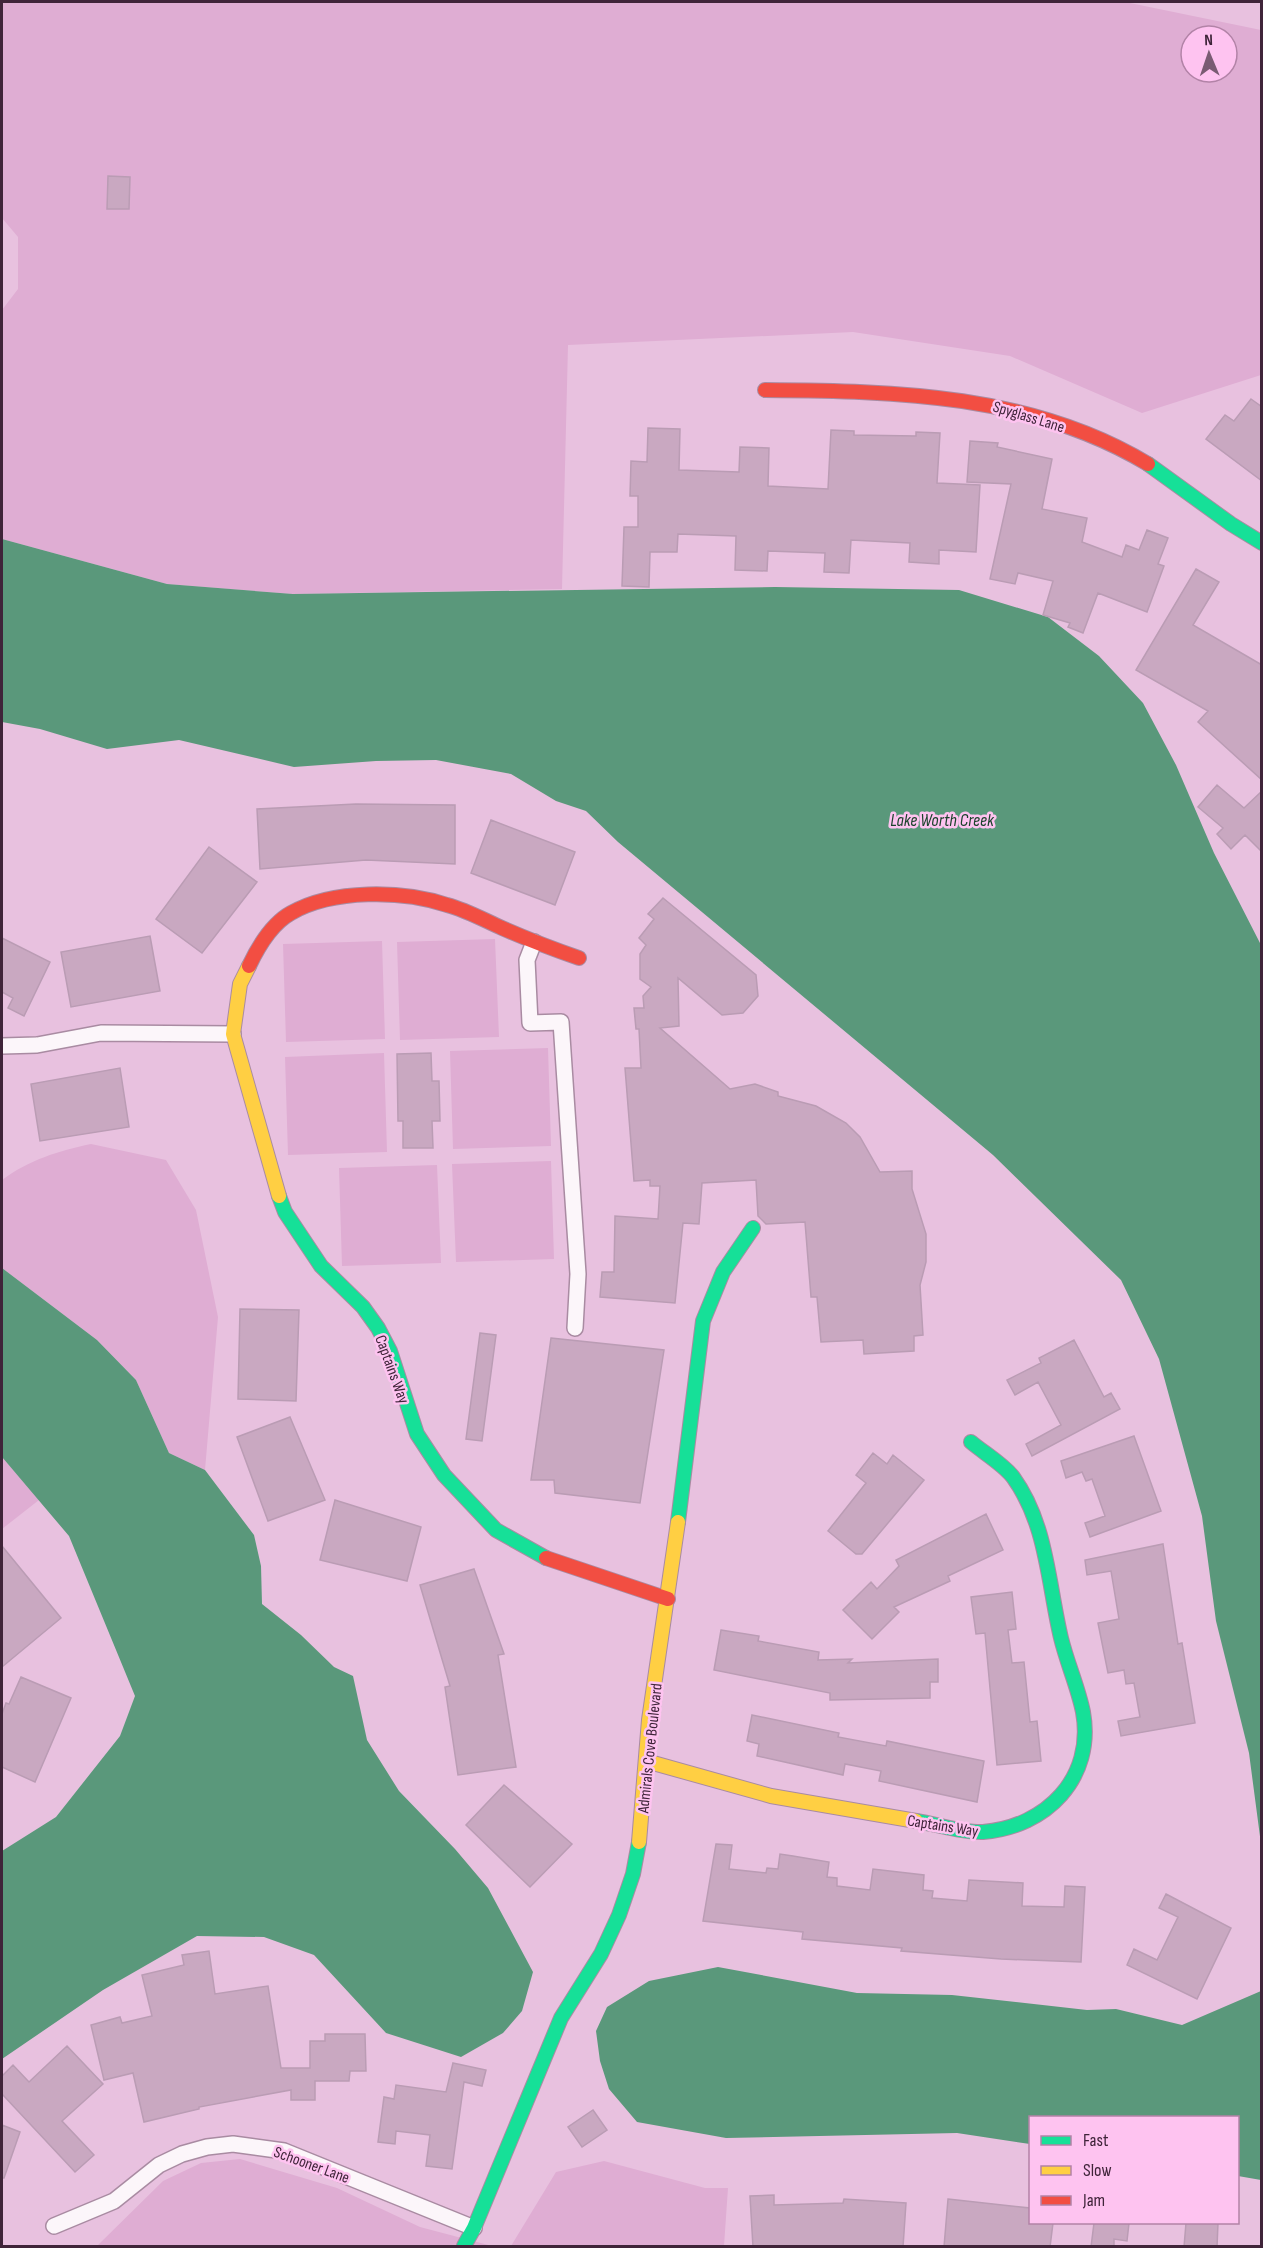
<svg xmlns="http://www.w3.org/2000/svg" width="1263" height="2248" viewBox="0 0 1263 2248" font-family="'Sofia Sans Condensed',sans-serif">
  <rect width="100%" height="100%" fill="#e8c1df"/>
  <path fill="#dfadd3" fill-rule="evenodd" d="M2 2H1125L1261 30V375L1142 413 1010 356 853 332 568 345 562 589 293 594 167 584 2 539V310L18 289V237L2 218ZM1191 36H1227V72H1191Z
    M495 939 499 1037 400 1040 397 942Z
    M382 941 385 1039 286 1042 283 944Z
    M548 1048 551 1146 453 1149 450 1051Z
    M384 1053 387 1152 288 1155 285 1057Z
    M91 1144 166 1160 196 1210 218 1317 205 1470 169 1453 136 1380 97 1340 2 1268V1180C29 1160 58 1151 91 1144Z
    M551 1161 554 1259 456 1262 452 1164Z
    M437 1165 441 1263 342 1266 339 1168Z
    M2 1457 39 1500 2 1529Z
    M240 2159 337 2188 420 2227 492 2246H97L163 2181 201 2163Z
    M604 2161 705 2188H728L724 2246H511L556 2172Z"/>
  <path fill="#5a987b" d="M2 539 167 584 293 594 775 587 959 590 1048 617 1099 656 1143 703 1176 765 1214 853 1261 945V1844L1249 1753 1216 1621 1202 1516 1159 1359 1121 1280 993 1155 618 842 586 811 556 801 511 774 436 760 376 761 294 767 179 740 107 749 40 729 2 722Z
    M2 1268 97 1340 136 1380 169 1453 205 1470 254 1535 261 1566 262 1604 301 1635 334 1667 353 1676 367 1740 399 1791 455 1849 488 1888 533 1972 522 2011 503 2033 461 2057 386 2033 314 1955 264 1937 197 1936 103 1990 2 2059V1851L56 1817 120 1736 135 1696 69 1536 2 1457Z
    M718 1967 857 1993 952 1995 1087 2010 1116 2009 1182 2025 1261 1991V2180L1238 2176V2118H1030V2144L957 2133 726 2138 637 2122 609 2089 600 2061 596 2031 607 2007 649 1981Z"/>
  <path fill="#c9a8c1" stroke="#ba9cb4" stroke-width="1.5" d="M108 176 130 177 129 209H107Z
    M1251 399 1262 407V481L1206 439 1225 415 1234 421Z
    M648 428 680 429 679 470 739 472 740 447 769 448 768 486 828 489 831 430 854 431V435L916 436V432L940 433 937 483 980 485 976 552 939 550V564L909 562 910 543 851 540 849 573 824 572 825 553 768 551 767 571 735 570 736 536 678 534 677 552H650L649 587 622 586 624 527H638V496H630L631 461 647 462Z
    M970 441 998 443 997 447 1052 459 1042 509 1087 518 1082 542 1122 557 1126 545 1139 550 1147 530 1168 538 1158 564 1164 566 1147 612 1098 593 1083 633 1068 627 1070 623 1043 615 1053 581 1018 573 1015 584 990 579 1011 484 967 482Z
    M1196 569 1219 582 1193 625 1262 665V780L1198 722 1208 711 1136 670Z
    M1217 785 1244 808 1262 791V852L1245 835 1231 849 1217 834 1223 828 1198 807Z
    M356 804 455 805V864L366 860 260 869 257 809Z
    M491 820 575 852 555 905 471 873Z
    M209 847 257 882 202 953 156 919Z
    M663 898 756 975 758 996 743 1013 722 1015 678 978 679 1026 660 1028 730 1089 755 1084 778 1092V1096L816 1106 846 1123 860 1137 880 1172 912 1171V1189L926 1234V1262L920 1285 923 1335 914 1336V1351L864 1354 863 1340 821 1342 817 1297H811L805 1222 766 1224 758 1216 756 1180 702 1183 699 1224 683 1223 675 1303 600 1297 602 1272H614L615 1216 658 1219 660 1186H650V1180L634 1181 625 1068H641L639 1029H636L634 1008H644L643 996 651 987 640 979V954L646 945 639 938 654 919 648 914Z
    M150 936 160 991 71 1007 61 952Z
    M2 938 50 962 24 1016 8 1008 13 998 2 992Z
    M431 1053 432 1081H439L440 1121H432L433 1148H403V1121H398L397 1054Z
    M120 1068 129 1127 40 1141 31 1084Z
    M240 1309 299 1310 296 1401 238 1399Z
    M480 1333 496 1335 482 1441 466 1439Z
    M551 1338 664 1350 640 1503 555 1493 554 1480H531Z
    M1074 1340 1104 1397 1111 1393 1120 1409 1032 1456 1026 1444 1061 1425 1038 1382 1015 1395 1007 1380 1041 1363 1039 1358Z
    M290 1417 325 1500 268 1521 237 1437Z
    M1134 1436 1161 1511 1090 1537 1085 1523 1105 1516 1092 1479 1086 1481 1082 1472 1066 1478 1061 1461Z
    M873 1453 887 1464 893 1455 924 1480 862 1554H856L828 1531 866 1483 856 1475Z
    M335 1500 421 1527 407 1581 320 1560Z
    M986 1514 1003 1550 948 1576 950 1581 894 1607 899 1612 872 1639 843 1610 871 1582 877 1589 899 1566 896 1560Z
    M1163 1544 1178 1644 1182 1643 1195 1723 1121 1736 1118 1721 1140 1717 1134 1683 1126 1684 1124 1670 1108 1673 1098 1623 1119 1619 1111 1571 1087 1575 1085 1560Z
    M2 1546 61 1618 2 1667Z
    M474 1569 504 1654 498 1655 516 1767 458 1775 445 1687 450 1686 420 1585Z
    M1012 1592 1016 1629 1008 1630 1012 1663 1024 1662 1030 1722 1037 1721 1041 1761 997 1765 985 1633 976 1634 971 1597Z
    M721 1630 759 1636 758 1641 819 1652 818 1660 852 1659 848 1663 938 1659V1682H930V1698L830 1700V1693L714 1670Z
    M21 1677 71 1698 35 1782 2 1767V1714L6 1703 9 1704Z
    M752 1715 839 1733 838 1737 886 1746 887 1741 984 1761 977 1802 879 1781 881 1771 845 1764 843 1775 757 1756 759 1744 747 1741Z
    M504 1785 572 1844 530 1887 466 1825Z
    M716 1844 732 1845 729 1869 766 1873 767 1868 778 1869 780 1854 793 1856 829 1862 827 1877 837 1878V1886L870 1890 873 1869 924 1875 923 1890 933 1891 932 1898 967 1901 969 1880 1023 1883 1022 1906 1064 1907 1065 1886 1085 1887 1081 1962 1001 1959 901 1951 902 1948 802 1939 803 1932 703 1921Z
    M1166 1894 1231 1928 1197 1999 1127 1965 1134 1949 1157 1960 1178 1917 1159 1908Z
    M209 1951 215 1994 268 1986 281 2068H310V2041H325V2034H365L366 2071H350L349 2081H315V2100H291V2090L199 2107V2109L144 2122 133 2073 104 2080 91 2025 120 2017 122 2023 152 2016 142 1975 184 1965 182 1955Z
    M67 2046 103 2084 62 2121 94 2155 75 2172 2 2094V2076L13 2065 29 2082Z
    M453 2063 486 2070 482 2086 464 2082 452 2169 426 2166 430 2135 396 2131 395 2144 378 2142 384 2097 394 2099 396 2085 446 2092Z
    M593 2110 607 2130 582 2147 568 2127Z
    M2 2125 20 2132 4 2178H2Z
    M774 2195V2205L843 2203 844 2199 906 2203 903 2247H753L750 2196Z
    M948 2199 1030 2208V2223H1053L1050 2247H944Z
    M1094 2223H1129L1127 2241 1114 2239V2247H1091Z
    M1186 2223H1218L1217 2247H1184Z"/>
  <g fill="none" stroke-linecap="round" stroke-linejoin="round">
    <defs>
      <path id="street" d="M534 942 527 960 530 1023 561 1022 578 1274 575 1328
        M2 1046 37 1045 101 1033 233 1034
        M54 2226 114 2201 159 2165 182 2154 207 2147 233 2144 284 2151 474 2228"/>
      <path id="fast" d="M1148 464 1231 524 1262 543
        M279 1196 285 1212 321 1266 363 1307 378 1328 390 1351 417 1434 444 1475 496 1530 546 1558
        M678 1522 703 1321 723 1272 753 1228
        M916 1821C937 1824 962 1833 983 1832 1046 1827 1095 1778 1083 1712 1078 1687 1067 1663 1061 1638 1048 1583 1047 1524 1013 1477 1003 1464 984 1453 971 1442
        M464 2246 474 2228 561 2018 601 1954 619 1915 633 1874 639 1842"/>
      <path id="slow" d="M249 966 240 984 233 1034 279 1196
        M646 1761 771 1796 916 1821
        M639 1842 649 1720 678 1522"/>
      <path id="jam" d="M765 390C897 391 1032 394 1148 464
        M249 966C258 947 271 924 291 913 333 889 402 890 447 905 466 910 484 920 502 928 527 939 553 949 579 958
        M546 1558 668 1599"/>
    </defs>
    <use href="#street" stroke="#a98ba2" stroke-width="18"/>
    <use href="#fast" stroke="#a98ba2" stroke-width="16"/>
    <use href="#slow" stroke="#a98ba2" stroke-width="16"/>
    <use href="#jam" stroke="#a98ba2" stroke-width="16"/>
    <use href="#street" stroke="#fcf6fa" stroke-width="15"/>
    <use href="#fast" stroke="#16e098" stroke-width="14"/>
    <use href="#slow" stroke="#ffcf43" stroke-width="14"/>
    <use href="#jam" stroke="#f24e42" stroke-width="14"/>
  </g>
  <g text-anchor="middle" stroke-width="5" stroke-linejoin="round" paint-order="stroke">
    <g font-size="16" fill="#3f2439" stroke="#fec3f0">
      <text transform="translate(1029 416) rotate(17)" y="6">Spyglass Lane</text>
      <text transform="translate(393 1369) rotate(70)" y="6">Captains Way</text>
      <text transform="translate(649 1748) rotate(-84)" y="6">Admirals Cove Boulevard</text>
      <text transform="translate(943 1825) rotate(9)" y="6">Captains Way</text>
      <text transform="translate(312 2164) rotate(20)" y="6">Schooner Lane</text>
    </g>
    <g font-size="18" font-style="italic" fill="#1b432b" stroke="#fec3f0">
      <text x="942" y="826">Lake Worth Creek</text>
    </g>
  </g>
  <rect width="1263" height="2248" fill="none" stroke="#3f2439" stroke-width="6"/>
  <rect x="1029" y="2116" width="210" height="108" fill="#fec3f0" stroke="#b283a7" stroke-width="1.5"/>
  <rect x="1041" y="2136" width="30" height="9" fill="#16e098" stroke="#b283a7" stroke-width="1.5"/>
  <text x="1083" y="2146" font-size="18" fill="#3f2439">Fast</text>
  <rect x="1041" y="2166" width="30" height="9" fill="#ffcf43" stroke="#b283a7" stroke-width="1.5"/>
  <text x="1083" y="2176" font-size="18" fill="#3f2439">Slow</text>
  <rect x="1041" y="2196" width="30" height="9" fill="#f24e42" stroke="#b283a7" stroke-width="1.5"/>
  <text x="1083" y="2206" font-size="18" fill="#3f2439">Jam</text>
  <g transform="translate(1209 54) rotate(358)"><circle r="28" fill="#fec3f0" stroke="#b283a7" stroke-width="1.5"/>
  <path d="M0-4.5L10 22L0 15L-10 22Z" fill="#7a5b73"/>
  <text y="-9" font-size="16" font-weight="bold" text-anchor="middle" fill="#3f2439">N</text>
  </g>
</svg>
